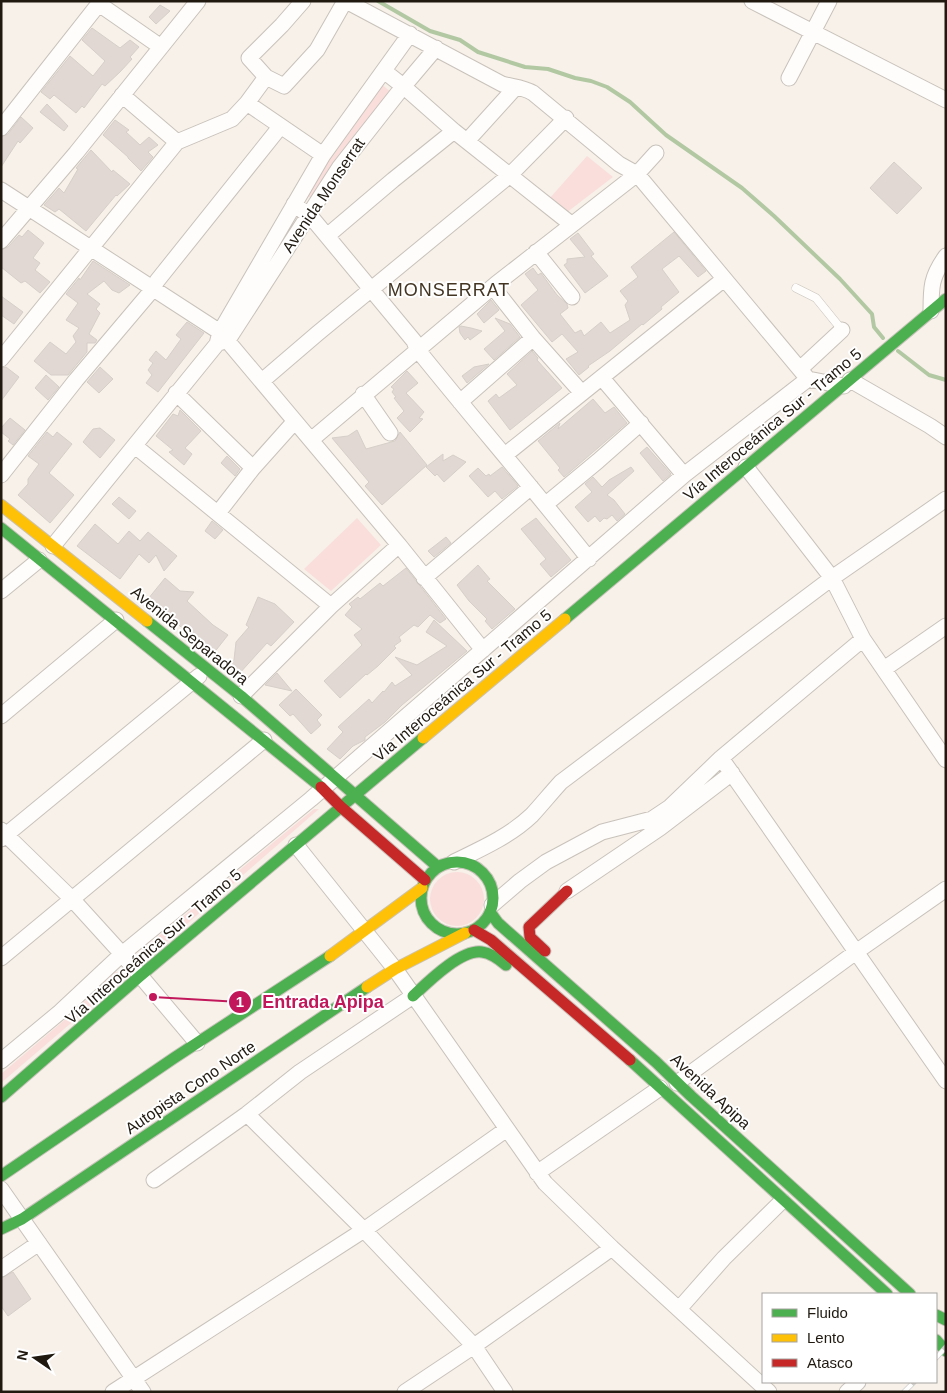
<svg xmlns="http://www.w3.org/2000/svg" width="947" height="1393" viewBox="0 0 947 1393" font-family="Helvetica,sans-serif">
  <rect width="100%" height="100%" fill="#f7f1ea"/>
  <path fill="#fadedc" d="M381 84 391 92 358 131 312 199 306 195 329 157Z
    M587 156 613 177 566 213 549 199Z
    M357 518 381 545 331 591 304 569Z
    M314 809H319L141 964 136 957 137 954Z
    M430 899a27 27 0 1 1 54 0a27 27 0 1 1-54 0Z
    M115 972 121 973 125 977 1 1083V1074L68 1017Z"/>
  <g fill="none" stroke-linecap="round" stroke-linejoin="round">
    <path stroke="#b2c8a3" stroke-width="4" d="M378 1 430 31 460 40 478 52 525 67 548 69 575 78 591 81 607 87 630 102 666 135 742 188 774 216 840 279 872 314 874 327 883 338
      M898 351 929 375 946 380"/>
  </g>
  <path fill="#e1d8d3" stroke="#d6cec8" d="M160 5 170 11 156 24 149 17Z
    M92 28 120 48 130 40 139 47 130 57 132 59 120 72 105 86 102 84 84 108 82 106 76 113 54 95 50 99 41 92 70 56 93 76 105 61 82 40Z
    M47 104 68 126 64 131 40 112Z
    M21 117 33 128 20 143 18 141 1 167V137L8 134Z
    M115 120 129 130 126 132 140 145 149 137 158 145 148 152 153 157 141 171 128 158V157L103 135Z
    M91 150 112 172 113 170 130 184 117 196 116 195 86 231 59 209 55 212 44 205 59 188 64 193 78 169 76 168Z
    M894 162 922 188 897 214 870 188Z
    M28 230 44 243 33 258 40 263 35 270 50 282 40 293 25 281 21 283 1 267V250L8 247 19 235 22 237Z
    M674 232 706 271 698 277 679 256 662 269 679 292 661 307 662 309 643 325 642 324 610 351 588 366 589 367 579 375 566 359 578 352 562 334 552 342 521 305 538 290 525 274 533 268 538 275 541 273 557 295 567 304 568 308 560 314 575 333 581 330 584 336 601 322 610 333 630 320 625 305 628 301 620 291 638 277 631 267Z
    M578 233 594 254 591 256 608 276 585 293 564 265 567 263V259L585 257 570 239Z
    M93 261 130 285 119 293 112 290 104 281 87 294 100 304 96 309 100 313 89 334 97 340 95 343H87V352L68 375H51L34 361 50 342 66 354 76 342 73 336 79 328 66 320 78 303 66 294 79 278 80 280Z
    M1 296 23 312 14 324 1 315Z
    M491 300 499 310 484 323 477 314Z
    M495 318 510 324 520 337 494 360 484 349 505 331Z
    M187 322 204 333 158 392 146 383 152 375 148 370 153 363 149 360 156 351 166 360 181 339 176 335Z
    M461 326 471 328 482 331 470 340 468 337 465 340 460 333 459 327Z
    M532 351 538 358 537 360 562 388 510 430 488 401 496 394 499 398 517 385 507 374Z
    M489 364 467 383 462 376 474 367Z
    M6 367 19 377 1 401V368Z
    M100 367 113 379 99 393 87 382Z
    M407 371 418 383 406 393 424 412 419 418 423 419 410 432 397 418 404 411 394 398 396 397 392 392 394 389 391 387Z
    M46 375 59 387 48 400 35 388Z
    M593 399 605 413 614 407 627 423 564 477 558 470 560 468 538 441 560 423 558 429Z
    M180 410 201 431 185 448 192 454 184 465 169 452 173 450 156 436 173 414 178 416Z
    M10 418 25 430 13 445 8 441 10 439 1 432V428Z
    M100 428 115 440 100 458 83 442 93 429Z
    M357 430 366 449 395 441 400 432 427 465 382 505 365 486 369 482 332 438 348 436Z
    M47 432 53 437 57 432 72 444 49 473 74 495 50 523 18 495 28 484V479L39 464 28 456Z
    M647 447 671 474 663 481 640 453Z
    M443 454V461L453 455 466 462 444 482 437 474 435 476 426 467Z
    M227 456 240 469 235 476 221 463Z
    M502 467 518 486 502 499 495 491 488 497 469 476 478 468 486 476 489 474 490 476Z
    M631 467 634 471 607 495 614 500 625 514 617 521 612 515 607 519 604 518 600 522 595 516 588 522 575 507 592 492 585 484 593 477 602 487 609 480Z
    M119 497 136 511 129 519 112 504Z
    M536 518 571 560 551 577 540 564 546 559 521 529Z
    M212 521 223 530 215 539 205 531Z
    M95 524 118 544 129 531 140 541 148 532 177 556 164 571 156 555 149 563 139 554 120 579 77 546Z
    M446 537 451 543 434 557 428 551Z
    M478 565 490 579 487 581 515 609 492 629 485 621 487 619 469 601 457 585Z
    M406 568 446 619 440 623 430 615 418 627 414 625 399 637 401 641 394 646 396 648 378 666 367 675 366 674 340 698 324 681 362 645 354 635 362 629 345 615 352 607 349 604 358 597 360 599 380 583 383 586Z
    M165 578 180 591 194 592 187 601 213 625 228 635 213 654 148 599Z
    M258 597 275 604 294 622 271 646 267 643 238 675 228 666 234 660 236 642 249 627 246 625Z
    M434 620 467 651 402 705 385 722 365 737V740L353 746 340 759 327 749 343 732 338 727 369 699 372 703 383 691 384 692 392 682 395 686 412 675 395 657 417 665 447 646 426 632Z
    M277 673 292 691 265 685Z
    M296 689 322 715 317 720 321 725 311 734 293 714 290 716 279 705Z
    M13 1272 31 1299 8 1316 1 1306V1278Z"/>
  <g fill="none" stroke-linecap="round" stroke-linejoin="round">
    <defs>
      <path id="lane" d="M796 288 816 298 842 330"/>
      <path id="street" d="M303 1 282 25 249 58 266 77 284 86 317 50 345 1
        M346 1 502 84C513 87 523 87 533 93L619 164 637 174 808 379 844 386
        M752 1 946 100
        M99 4 161 47
        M384 71 403 86 454 131 571 224
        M789 78 829 1
        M122 95 177 142
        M247 103 323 155
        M1 128 101 1
        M467 141 515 88
        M1 190 220 332 399 545 483 650
        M294 204 312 218 414 341 417 349C474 420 533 488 589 559
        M327 236 393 180 454 131
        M1 241 76 153 198 1
        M536 252 572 297
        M493 287 533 338 582 393
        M931 311C931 287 931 277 946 256
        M219 343 228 340 339 168 398 93 436 48
        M1 359 177 142 232 119 247 103 266 77
        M800 369 842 330
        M602 378 684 475
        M850 380 930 426 946 437
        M262 381 318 333 510 175 566 118
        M176 393 253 468
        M363 394 390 433
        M460 402 533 338
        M311 440 496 284 637 174 656 153
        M135 446 331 606
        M505 455 724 279
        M746 467 832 578 863 639 946 760
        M1 475 76 380 153 289 157 281 280 127
        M546 504 598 461 641 423
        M218 513 253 468 295 421
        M53 546 217 344 220 332 323 155 410 34
        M424 578 531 487
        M1 591 39 560
        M884 669 946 626
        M241 696 331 606 399 545
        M1 716 116 620
        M721 758 946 1081
        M1 830 72 899 122 954 197 1043
        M1 839 199 676
        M296 845 395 969 545 1183 612 1248 769 1392
        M454 862C481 849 510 836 532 815 542 804 551 793 561 782L832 578 946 499
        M567 891 660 828 732 773
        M492 905 520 881 546 862 602 832 652 819 670 807 721 758 863 639
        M1 958 264 740
        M1 1061 60 1012 122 954 311 799 684 475 808 379
        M677 1083 856 952 946 889
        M247 1114 364 1230 474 1346 505 1392
        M537 1173 660 1088
        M154 1180 247 1114 300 1072 413 996
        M1 1189 143 1392
        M1 1269 39 1243
        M679 1309 724 1258 782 1201
        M113 1392 364 1230 507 1129
        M405 1392 474 1346 612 1248
        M847 1392 858 1382"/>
      <path id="fast" d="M1 528 321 787
        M565 619 946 299
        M147 621 241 696 438 867
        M421 898a36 36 0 1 1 72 0a36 36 0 1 1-72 0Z
        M490 912 498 923 656 1062 691 1096 910 1294
        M413 996C428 982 461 949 482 952 491 953 499 959 506 965
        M630 1060 887 1294
        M1 1097 140 976 423 738
        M1 1176 174 1058 330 956
        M1 1229 22 1219 367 987
        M936 1315 946 1320
        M936 1340 946 1351"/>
      <path id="slow" d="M1 505 147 621
        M423 738 565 619
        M330 956 422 888
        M367 987 395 969 465 933"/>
      <path id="jam" d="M321 787 341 807 425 880
        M474 930 491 940 630 1060
        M545 951 530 937 529 927 567 891"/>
    </defs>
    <use href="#lane" stroke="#c8c2ba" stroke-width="9"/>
    <use href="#street" stroke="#c8c2ba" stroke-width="17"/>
    <use href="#fast" stroke="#c8c2ba" stroke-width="13"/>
    <use href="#slow" stroke="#c8c2ba" stroke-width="13"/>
    <use href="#jam" stroke="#c8c2ba" stroke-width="13"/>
    <use href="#lane" stroke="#fefdfc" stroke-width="8"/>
    <use href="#street" stroke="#fefdfc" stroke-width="15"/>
    <use href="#fast" stroke="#4caf50" stroke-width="11"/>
    <use href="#slow" stroke="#ffc107" stroke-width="11"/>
    <use href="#jam" stroke="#c62828" stroke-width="11"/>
    <defs>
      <path id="rail" d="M936 1358 946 1347
        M904 1392 914 1382"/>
    </defs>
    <use href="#rail" stroke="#d0cecb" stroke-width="5.5"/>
    <use href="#rail" stroke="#fff" stroke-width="4" stroke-dasharray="11" stroke-linecap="butt"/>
  </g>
  <g text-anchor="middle" stroke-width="4" stroke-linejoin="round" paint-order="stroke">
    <g font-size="16" fill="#1f1910" stroke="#fff">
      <text transform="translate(323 195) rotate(-56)" y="6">Avenida Monserrat</text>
      <text transform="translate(772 424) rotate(-40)" y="6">Vía Interoceánica Sur - Tramo 5</text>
      <text transform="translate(190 635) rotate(39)" y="6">Avenida Separadora</text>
      <text transform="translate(462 685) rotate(-40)" y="6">Vía Interoceánica Sur - Tramo 5</text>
      <text transform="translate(153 946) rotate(-41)" y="6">Vía Interoceánica Sur - Tramo 5</text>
      <text transform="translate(190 1087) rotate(-34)" y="6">Autopista Cono Norte</text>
      <text transform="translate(711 1091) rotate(43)" y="6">Avenida Apipa</text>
    </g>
    <g font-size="18" letter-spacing="1" fill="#433522" stroke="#fff">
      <text x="449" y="296">MONSERRAT</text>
    </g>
  </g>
  <path fill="none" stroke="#c2185b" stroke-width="2" d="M153 997L240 1002"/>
  <g fill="#c2185b" stroke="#fff" stroke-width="2">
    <circle cx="153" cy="997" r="5"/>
    <circle cx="240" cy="1002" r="12"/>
  </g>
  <g font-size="15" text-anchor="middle" font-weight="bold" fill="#fff">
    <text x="240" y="1007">1</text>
  </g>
  <g font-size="18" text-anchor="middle" font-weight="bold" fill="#c2185b" stroke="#fff" stroke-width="4" stroke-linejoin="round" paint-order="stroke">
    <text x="323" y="1008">Entrada Apipa</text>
  </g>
  <rect width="947" height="1393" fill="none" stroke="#1f1910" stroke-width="5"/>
  <rect x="762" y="1293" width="175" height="90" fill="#ffffff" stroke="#a5a39f"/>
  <rect x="772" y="1309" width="25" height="8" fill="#4caf50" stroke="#a5a39f"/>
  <text x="807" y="1318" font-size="15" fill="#1f1910">Fluido</text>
  <rect x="772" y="1334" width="25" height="8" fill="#ffc107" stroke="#a5a39f"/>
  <text x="807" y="1343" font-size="15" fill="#1f1910">Lento</text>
  <rect x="772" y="1359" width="25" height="8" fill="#c62828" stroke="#a5a39f"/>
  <text x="807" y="1368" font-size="15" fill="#1f1910">Atasco</text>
  <g transform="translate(35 1358) rotate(283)" stroke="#ffffff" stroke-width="4" paint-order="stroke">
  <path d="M0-4L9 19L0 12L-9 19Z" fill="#1f1910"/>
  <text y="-8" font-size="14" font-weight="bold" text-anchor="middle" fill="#1f1910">N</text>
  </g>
</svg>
